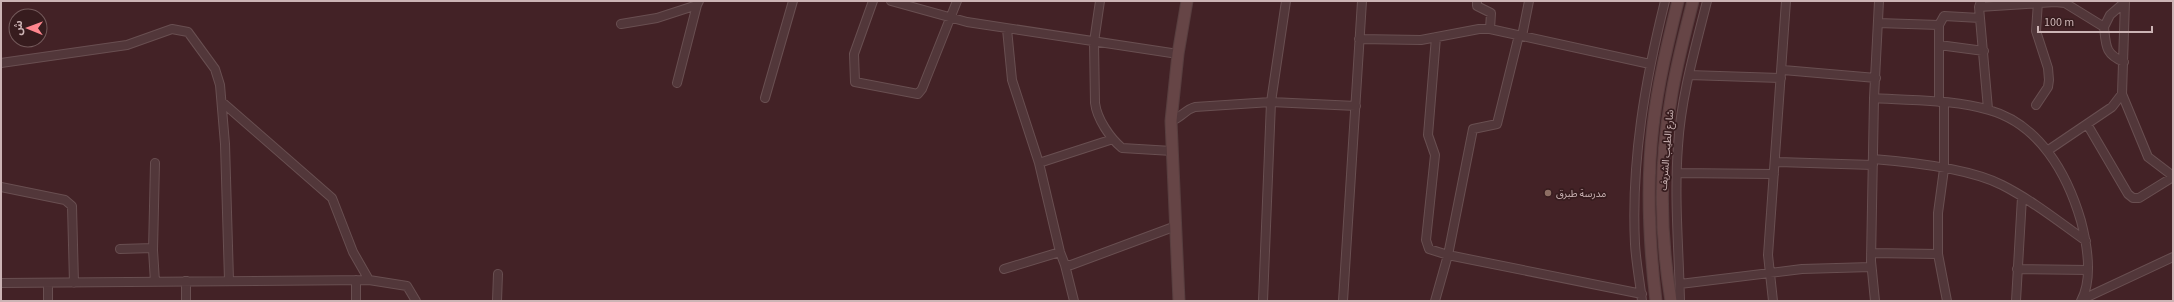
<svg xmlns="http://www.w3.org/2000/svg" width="2174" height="302" viewBox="0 0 2174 302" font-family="'Source Sans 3','Noto Sans Arabic',sans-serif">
  <rect width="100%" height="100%" fill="#432226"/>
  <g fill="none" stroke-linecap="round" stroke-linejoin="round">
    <defs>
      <path id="street" d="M873 1 854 54 855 82 918 94 922 89 957 1
        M891 1 967 22 1178 54
        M1100 1 1094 42 1095 103C1097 119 1110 138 1122 148L1172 151
        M1477 1V6L1491 13 1490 29
        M1981 1 1979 7 1988 109
        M1979 7 2055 2 2065 3 2104 27C2106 46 2105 54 2124 62
        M1878 23 1939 25
        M621 24 657 18 697 5 699 1
        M2104 27 2110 15 2125 2
        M1007 29 1012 80 1039 163 1060 252 1065 265 1074 301
        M1522 36 1529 1
        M1436 37 1428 135 1435 155 1426 240 1429 249 1448 255 1642 294
        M1359 39 1421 40 1479 29H1490L1650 64
        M1939 45 1984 51
        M1 63 127 45 172 29 188 32 215 69 220 85 225 144 229 280
        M1783 70 1876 78
        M1689 75 1781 78
        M677 83 697 5
        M2122 94 2148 157 2173 176
        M765 98 793 1
        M1874 98C1912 101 1952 99 1989 110 2039 124 2067 173 2081 221 2087 244 2093 279 2081 301
        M222 102 332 198 353 252 369 280 407 286 416 301
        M1939 102V25L1944 16 1980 18
        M1944 103V169L1938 213V254L1947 301
        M2036 105 2048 87 2049 80 2048 68 2036 31 2038 2
        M1171 121C1183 117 1184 110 1195 107L1271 102 1356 106
        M2087 124 2128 194 2133 198H2139L2173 177
        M2047 151 2112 107 2122 94 2125 1
        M1873 159C1911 162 1969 168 2002 185 2032 200 2059 222 2086 241
        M1775 162 1873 165
        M155 163 153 250 155 282
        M1039 163 1113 139
        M1677 173 1774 174
        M1 187 65 200 72 206 74 283
        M120 249 153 248
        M1871 253 1938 254
        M1065 265H1071L1176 226
        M1004 269 1060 252
        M2017 269 2088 270
        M1 283 369 280
        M1680 284 1802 269 1871 267
        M48 301V283
        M186 301V281
        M356 301V280
        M497 301 498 274
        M1263 301 1271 102 1286 1
        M1343 301 1362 1
        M1435 301 1448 255 1473 129 1497 124 1519 35
        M1642 301C1640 282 1636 263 1635 244 1631 161 1645 81 1665 1
        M1680 301C1679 250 1674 198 1678 146 1681 97 1695 49 1707 1
        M1773 301 1768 255 1786 1
        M1875 301 1871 261 1874 98 1879 1
        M2016 301 2022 197
        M2084 301 2083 299 2173 257"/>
      <path id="secondary" d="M1179 301 1171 121 1178 54 1187 1
        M1656 301C1649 243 1646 184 1653 126 1658 83 1668 42 1678 1
        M1671 301C1660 234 1659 166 1671 99 1676 66 1685 33 1693 1"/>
    </defs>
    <use href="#street" stroke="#694f51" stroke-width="10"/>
    <use href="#secondary" stroke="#583e3f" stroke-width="13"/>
    <use href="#street" stroke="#52373a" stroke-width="8"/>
    <use href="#secondary" stroke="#664546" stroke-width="11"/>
  </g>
  <circle fill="#8d6e63" stroke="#371c1e" stroke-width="1.5" cx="1548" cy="193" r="4"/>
  <g text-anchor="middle" stroke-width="3.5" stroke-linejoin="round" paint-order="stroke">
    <g font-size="10" fill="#ccb4b5" stroke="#371c1e">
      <text transform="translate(1666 150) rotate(-85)" y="4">شارع الطيب الشريف</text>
    </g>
    <g font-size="10" fill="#ccb4b5" stroke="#371c1e" text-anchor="start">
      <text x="1556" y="197">مدرسة طبرق</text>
    </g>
  </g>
  <rect width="2174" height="302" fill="none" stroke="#ccb4b5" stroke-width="4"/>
  <g transform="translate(28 28) rotate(271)"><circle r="19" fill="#371c1e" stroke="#73595a"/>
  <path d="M0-3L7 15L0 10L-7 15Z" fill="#ff868e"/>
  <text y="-6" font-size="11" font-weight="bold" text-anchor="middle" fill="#ccb4b5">ش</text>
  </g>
  <path d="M2038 26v6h114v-6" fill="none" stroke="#ccb4b5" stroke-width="2"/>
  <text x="2044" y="26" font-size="12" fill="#ccb4b5" stroke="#371c1e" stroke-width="3" paint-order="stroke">100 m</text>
</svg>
